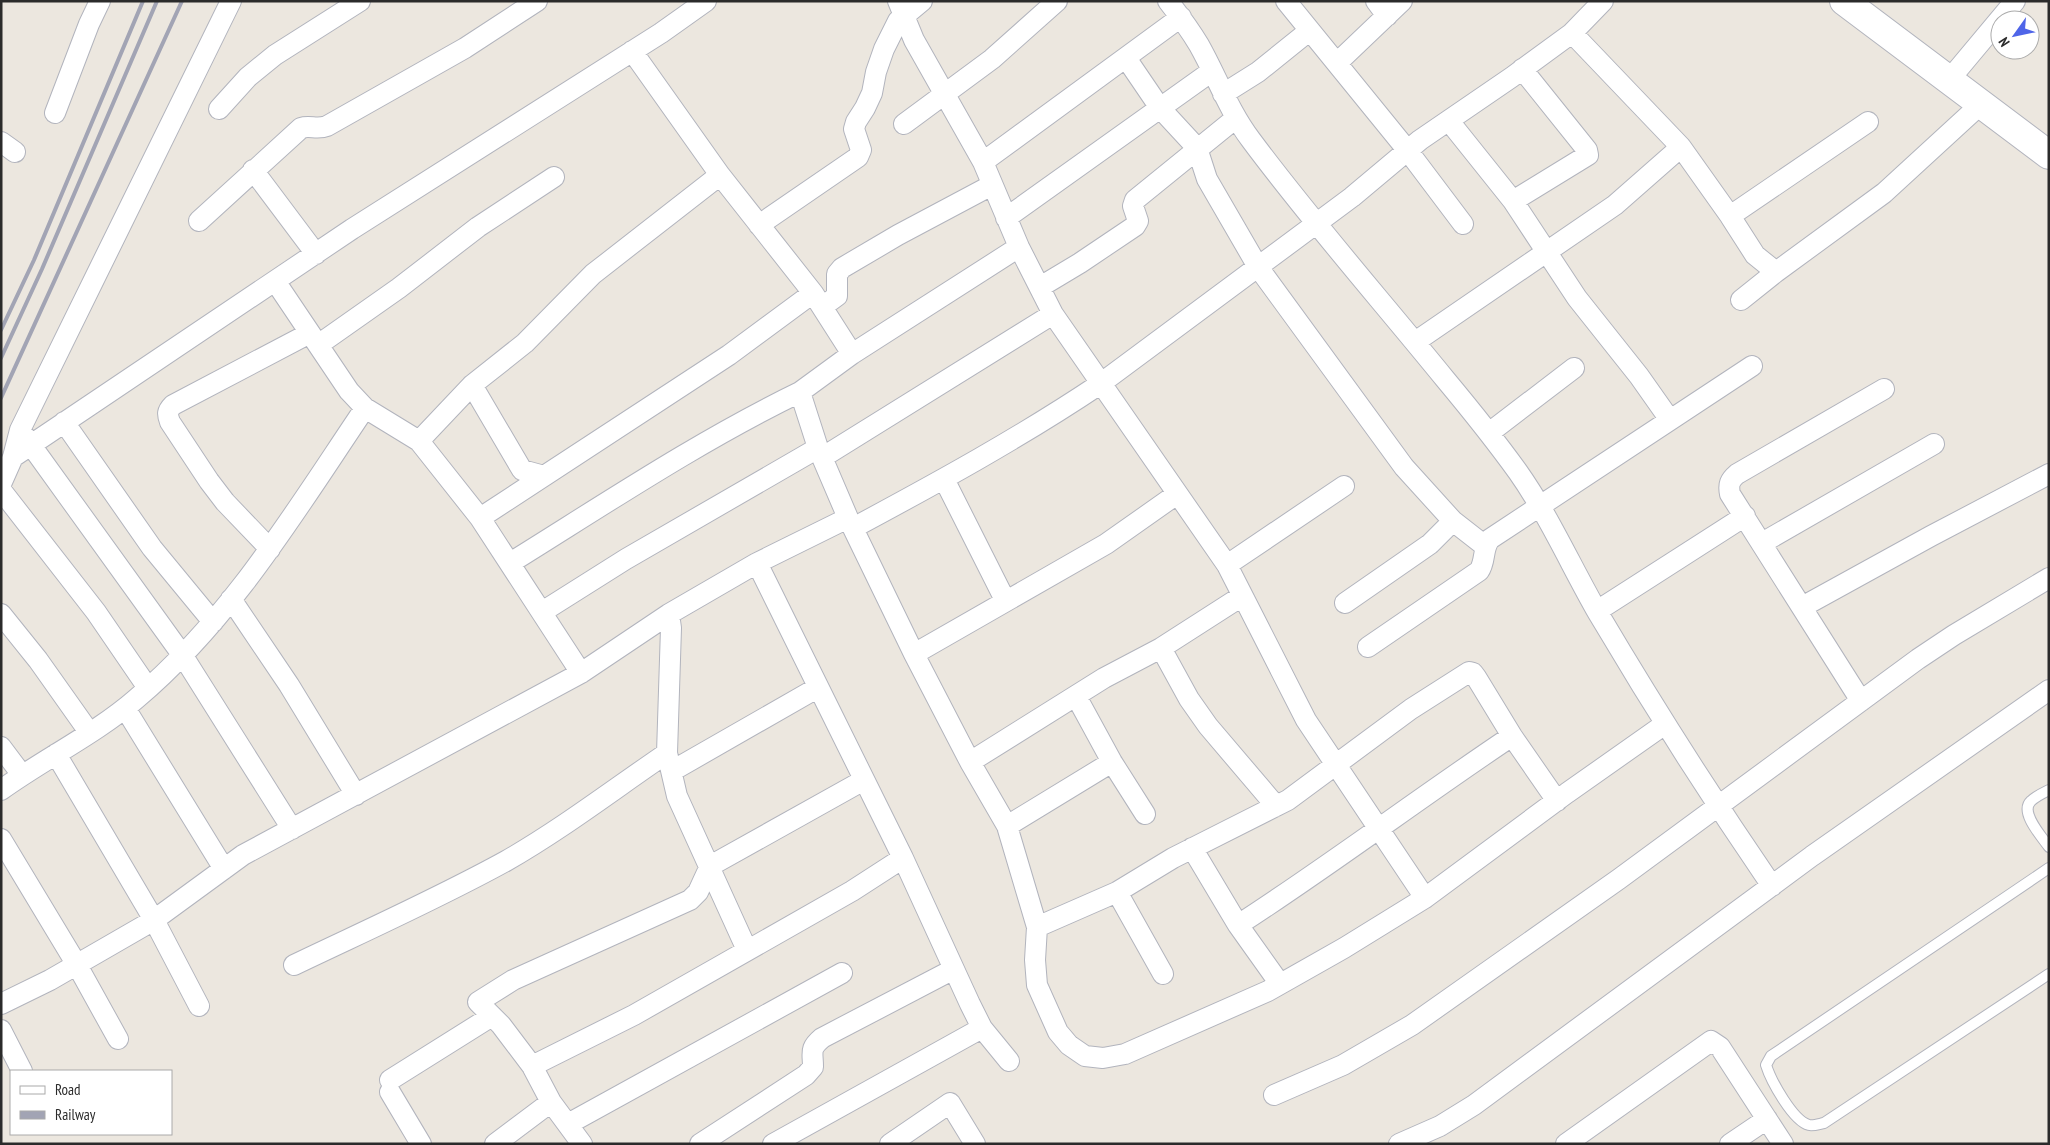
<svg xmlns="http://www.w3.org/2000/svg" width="2050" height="1145" viewBox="0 0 2050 1145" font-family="'PT Sans Narrow',sans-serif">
  <rect width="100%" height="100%" fill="#ece7df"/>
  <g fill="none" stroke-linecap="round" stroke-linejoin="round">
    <defs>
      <path id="lane" d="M2049 790C2043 793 2036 796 2031 801 2019 812 2042 837 2049 847
        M2049 868 1771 1056 1766 1065C1771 1081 1793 1121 1809 1125 1813 1126 1819 1124 1824 1123L2049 974"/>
      <path id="street" d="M898 1 914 40 983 162 1019 247 1053 314 1227 565 1306 720 1425 898
        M1168 1C1179 15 1190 30 1199 45 1217 77 1229 111 1251 140 1312 222 1380 299 1445 379 1470 409 1495 440 1518 472 1549 516 1571 566 1598 613 1653 706 1711 797 1772 886
        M1286 1 1408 151 1463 224
        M1376 1 1387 16
        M632 51 720 175 813 293 852 354
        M1126 58 1160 108 1197 148 1207 179 1258 267 1404 467 1453 521 1485 546
        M1337 63 1402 1
        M1949 80 2015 1
        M1223 94 1258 72 1309 31
        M219 109 248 77 275 55 360 1
        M55 113 89 24 100 1
        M1449 121 1513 201 1577 298 1639 376 1670 420
        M904 124 992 59 1057 1
        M1 142 15 152
        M1681 147 1730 216 1755 255 1776 272
        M983 162 1181 17
        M253 170 316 254
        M1513 201 1588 155 1587 150 1522 69
        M1730 216 1868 122
        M1006 218 1212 71
        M199 221 301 128C310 125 317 130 327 126L465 48 537 1
        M759 225 858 157 861 150 854 129 856 122 865 108 872 93 876 72 884 49 898 21 922 1
        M275 281 349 391 365 408 419 441 480 518 581 673
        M1040 287 1080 263 1135 226 1138 221 1133 206 1135 200 1236 118
        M1741 300 1776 272 1884 193 1981 104
        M822 307 837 296V274L842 268 898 235 992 185
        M1415 342 1615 205 1681 147 1572 33
        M318 345 399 288 478 227 554 177
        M472 385 522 470 544 476
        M64 422 152 548 213 622
        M1489 433 1574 368
        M23 434 183 656 292 829
        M419 441 472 385 525 343 593 274 720 175
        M818 448 800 392 852 354 1019 247
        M13 457 352 229 661 33 706 1
        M823 457 1053 314
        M944 479 1005 600
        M1 484 13 457 20 430 231 1
        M1 490 96 612 148 688
        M480 518 729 355 813 293
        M853 528C937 483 1021 437 1100 384L1352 197 1420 140 1512 77 1572 33 1603 1
        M1762 543 1934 444
        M270 549 225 502 209 481 170 422C167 414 167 411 173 405L310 333
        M510 563C605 504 699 441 800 392
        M757 563 903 858 970 1004 982 1028 1009 1061
        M1227 565 1344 486
        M231 599 289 685 356 795
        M1345 603 1430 544 1453 521
        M1802 607 1931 536 2049 474
        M1597 611 1745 516
        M542 612 626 559 818 448 848 518 914 654 970 762 1007 826 1037 927 1035 960 1037 985 1058 1032 1069 1045 1085 1056 1103 1058 1125 1054 1268 991 1344 948 1425 898 1567 793 1665 724
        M1 614 38 660 89 732
        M669 614 671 628 667 753 677 796 747 950
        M1368 647 1479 571C1486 561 1482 549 1490 539L1752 366
        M1161 648 1189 699 1208 726 1276 806
        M914 654 1106 544 1177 494
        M1076 696 1112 762 1145 814
        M1861 701 1730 494C1728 484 1730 480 1737 474L1884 389
        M125 708 224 869
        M1 747 22 775
        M56 754 154 920 199 1006
        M970 762 1104 678 1161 648 1242 596
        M672 771 817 688
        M1 790C44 759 97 733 136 699 231 619 296 510 365 408
        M1007 826 1112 762
        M1 839 77 965 118 1039
        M1192 848 1238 925 1280 984
        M1117 892 1163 974
        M1238 925C1331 865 1419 798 1512 736
        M1037 927 1117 892 1173 858 1288 800 1411 709 1469 672 1473 673 1476 677 1512 736 1557 801
        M294 965C365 931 437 899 506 861 562 829 614 789 667 753
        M1 1004 50 980 154 920 243 855 581 673 669 614 757 563 848 518
        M1 1030 22 1071
        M532 1066 634 1015 852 891 903 858
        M390 1080 492 1016
        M390 1092 421 1144
        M1274 1095 1343 1065 1412 1025 1619 879 1918 659 1954 635 2049 578
        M568 1124 842 973
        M495 1144 551 1102
        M582 1144 551 1102 532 1066 501 1025 478 1002 513 980 690 900 698 892 710 866 864 780
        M700 1144 806 1075 813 1067C813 1052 809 1049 822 1038L954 969
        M773 1144 982 1028
        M890 1144 950 1103 975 1144
        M1399 1144 1440 1126 1474 1105 1812 856 2049 690
        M1566 1144 1711 1041 1720 1047 1783 1144
        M1730 1144 1767 1119"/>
      <path id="secondary" d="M1844 1 2049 155"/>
    </defs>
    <use href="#lane" stroke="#b2b4bd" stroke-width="12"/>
    <use href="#street" stroke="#b2b4bd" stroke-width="22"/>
    <use href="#secondary" stroke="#b2b4bd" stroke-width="30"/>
    <use href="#lane" stroke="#fff" stroke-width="10"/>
    <use href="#street" stroke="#fff" stroke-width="20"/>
    <use href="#secondary" stroke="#fff" stroke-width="28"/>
    <path stroke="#a2a4b4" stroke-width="4" d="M1 330 34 260 143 1
      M1 358 42 269 157 1
      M1 398 182 1"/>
  </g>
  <rect width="2050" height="1145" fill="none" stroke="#2b2b2b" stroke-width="5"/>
  <rect x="10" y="1070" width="162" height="65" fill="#ffffff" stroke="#aaaaaa"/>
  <rect x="20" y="1086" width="25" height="8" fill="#ffffff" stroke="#aaaaaa"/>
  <text x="55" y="1095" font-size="15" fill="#2b2b2b">Road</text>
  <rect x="20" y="1111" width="25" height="8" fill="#a2a4b4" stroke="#aaaaaa"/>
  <text x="55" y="1120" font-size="15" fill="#2b2b2b">Railway</text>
  <g transform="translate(2015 35) rotate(237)"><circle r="24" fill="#ffffff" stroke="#aaaaaa"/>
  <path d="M0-4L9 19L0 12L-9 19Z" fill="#4f65e8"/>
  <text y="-8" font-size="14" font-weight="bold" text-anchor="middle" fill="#2b2b2b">N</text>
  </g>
</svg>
